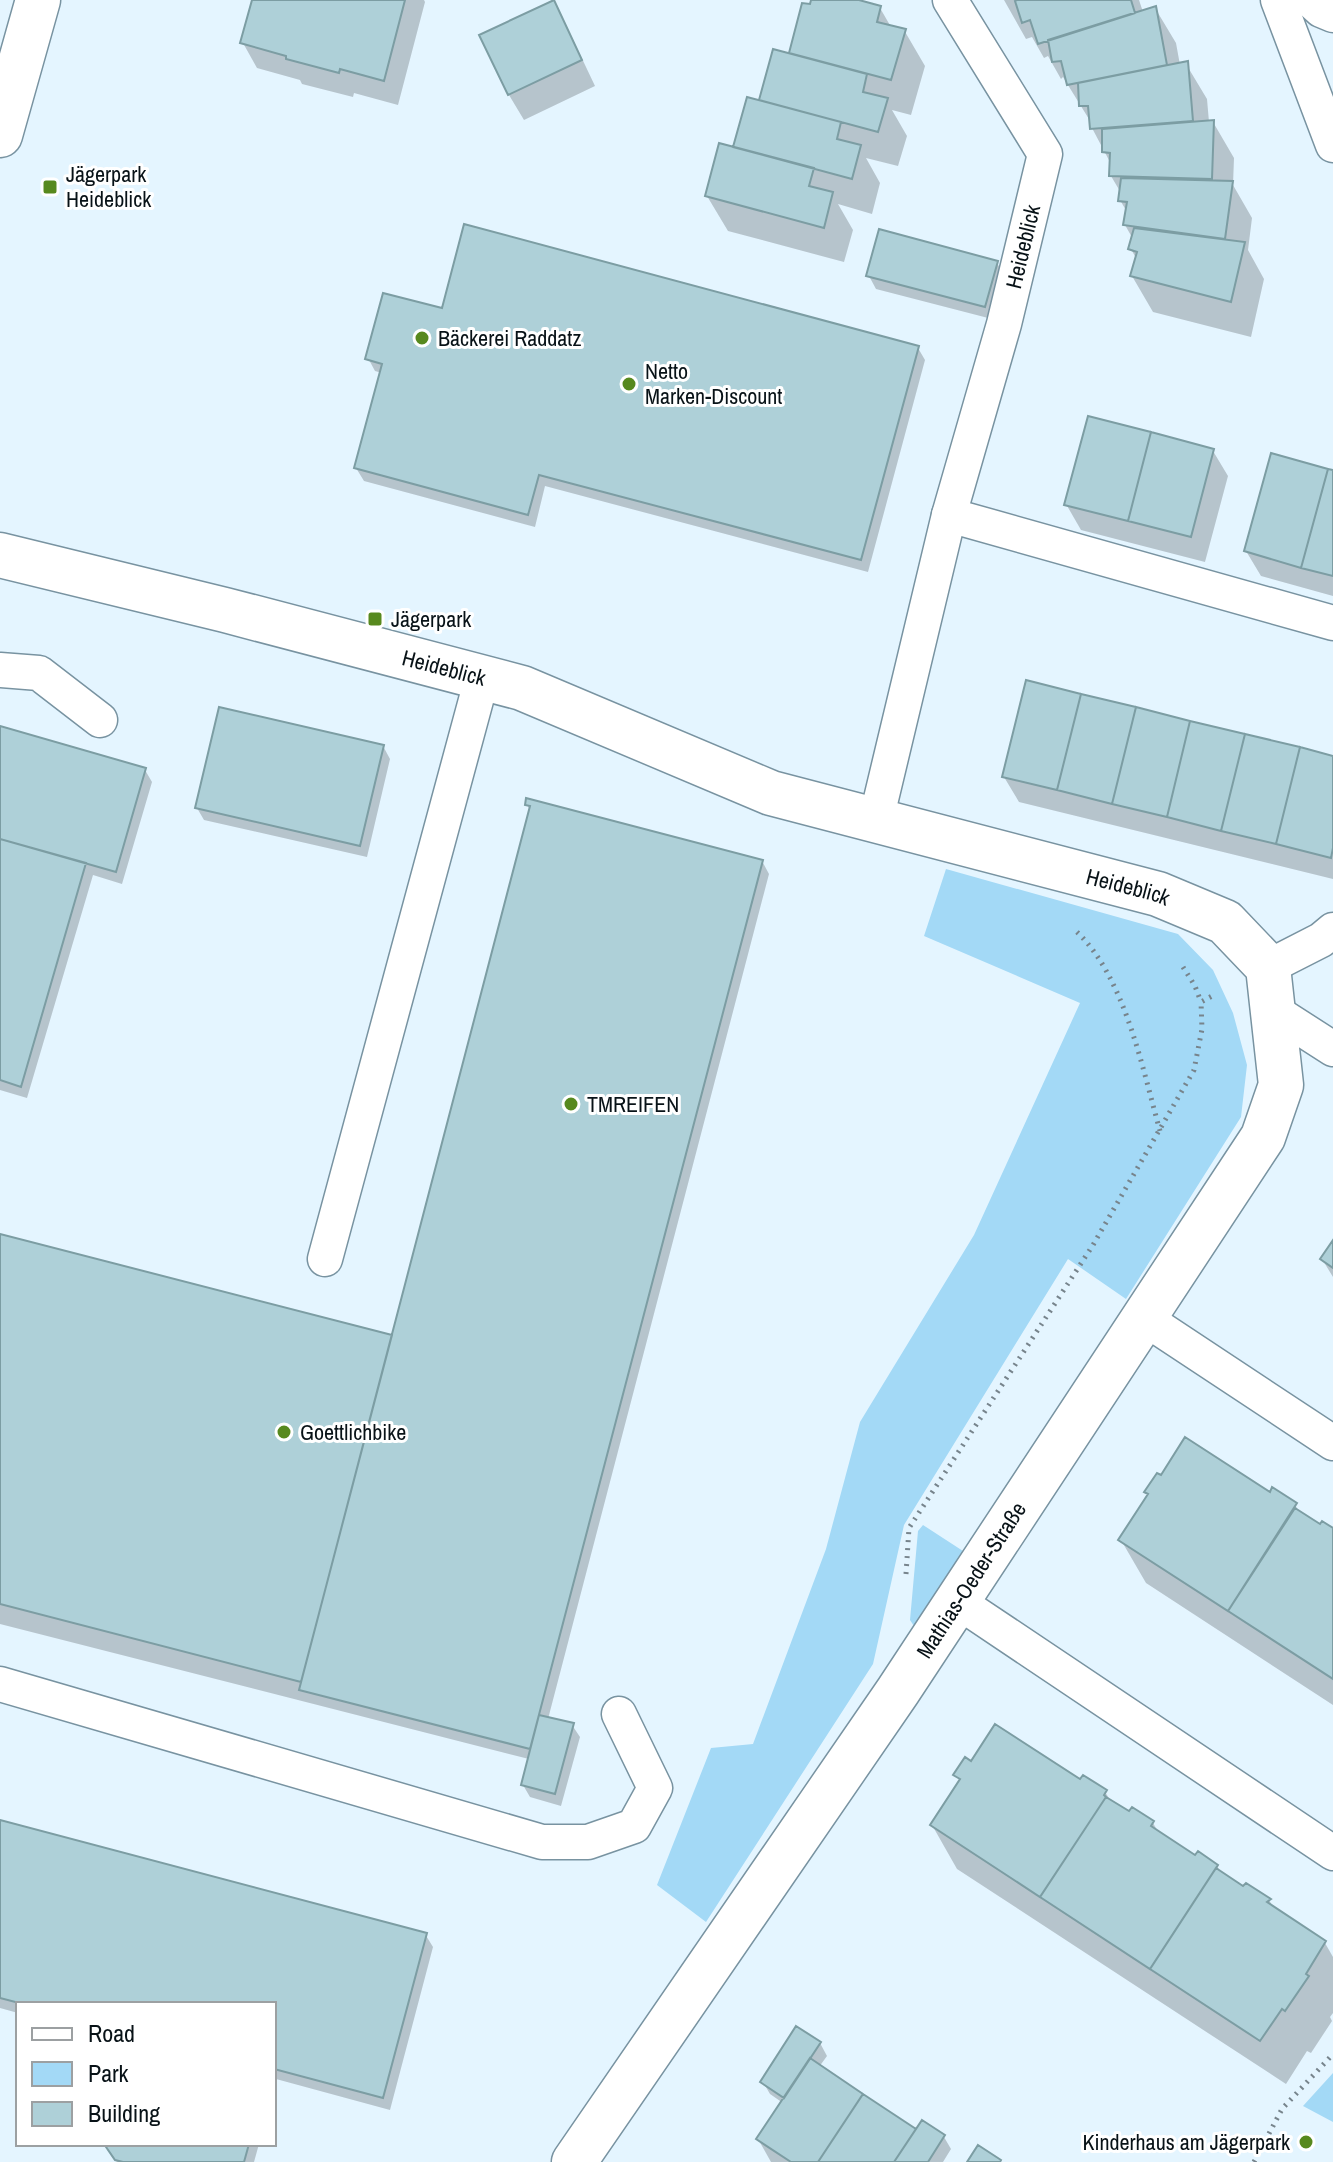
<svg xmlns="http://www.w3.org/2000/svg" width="1333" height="2162" viewBox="0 0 1333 2162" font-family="'Archivo Narrow',sans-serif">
  <rect width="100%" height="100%" fill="#e4f5ff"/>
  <path fill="#a3d9f6" d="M946 869 1178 934 1213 970 1233 1013 1247 1065 1241 1117 1126 1299 1068 1259 904 1525 873 1664 706 1922 657 1885 711 1748 753 1744 826 1549 860 1422 974 1235 1080 1003 924 936Z
    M923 1525 963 1551 914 1626 910 1620 918 1531Z
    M1333 2073V2122L1303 2106Z"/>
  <path fill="#0003" d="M254 0H424L425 2 398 105 354 93 353 97 302 84 300 80 257 68 243 43Z
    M813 0H852L880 8 891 27 904 30 925 66 911 115 892 110 907 136 898 166 866 158 880 183 872 214 838 204 853 230 844 262 728 231 707 196 761 102 775 52 790 55 804 5 812 6Z
    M1004 0H1139L1143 12 1155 8 1176 43 1180 65 1186 64 1207 99 1209 122H1213L1234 158 1233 185 1252 218 1248 250 1264 279 1251 337 1153 312 1132 276 1137 260 1131 249 1133 239 1125 225 1127 212 1120 200 1121 193 1111 176V164L1092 128V124L1063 77 1061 79 1048 56 1044 58 1032 37 1026 39Z
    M553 2 567 27 595 86 524 120 509 95 482 36Z
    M997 263 1004 275 992 319 876 289 869 276Z
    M918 348 925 360 868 572 545 486 535 527 364 481 356 468 382 373 375 371 368 358Z
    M1213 451 1228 476 1205 562 1081 530 1066 504Z
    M1333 473V596L1261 576 1246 551Z
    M0 728 145 770 152 782 122 884 93 875 27 1098 0 1090Z
    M383 746 390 759 367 857 204 820 197 808Z
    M1333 758V879L1019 802 1004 777Z
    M527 805 762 861 769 874 548 1719 572 1725 580 1737 561 1806 530 1797 523 1785 529 1759 0 1624V1236L393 1338 531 811Z
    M1333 1244V1277L1322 1259Z
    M1146 1492 1271 1495 1295 1505 1301 1515 1320 1527 1333 1530V1705L1146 1583 1121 1540 1149 1496Z
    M972 1764 1080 1782 1105 1792 1112 1803 1153 1823 1160 1835 1196 1858 1217 1866 1222 1875 1269 1900 1275 1910 1325 1943 1333 1957V2013L1330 2017 1332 2021 1311 2053 1307 2051 1286 2084 957 1869 932 1825 960 1782 956 1775Z
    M0 1822 425 1934 433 1947 390 2110 276 2079 274 2087V2004H18V2013L0 2008Z
    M820 2043 827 2056 819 2067 915 2130 944 2137 951 2149 943 2162H771L758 2139 783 2103 770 2094 763 2082Z
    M105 2144H259L254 2162H117Z"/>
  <path fill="#aed0d8" stroke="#7c9da3" stroke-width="2" d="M252 0H405L384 81 340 69 339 73 286 59V56L240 43Z
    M554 0 582 60 508 95 479 35Z
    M811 0H859L881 6 877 22 906 29 891 80 789 53 802 3 810 4Z
    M1017 0H1131L1135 13 1038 44 1030 20 1022 23 1015 1Z
    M1156 6 1167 65 1067 85 1061 61 1052 62 1048 40Z
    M773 49 867 74 863 92 888 98 878 132 759 100Z
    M1188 61 1193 121 1090 129 1088 106H1079L1078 83Z
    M747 97 841 122 837 139 861 145 852 179 733 147Z
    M1214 120 1212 179 1109 176 1110 153 1102 152V129Z
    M719 143 814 168 809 186 833 192 824 228 705 196Z
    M1121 178 1233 181 1225 239 1123 225 1127 202 1118 201Z
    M464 224 919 346 861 560 539 475 528 515 354 468 382 364 365 359 383 293 442 308Z
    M1134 228 1245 242 1231 302 1130 276 1137 252 1128 249Z
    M879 229 998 261 985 307 866 276Z
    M1088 416 1151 432 1128 521 1064 505Z
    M1151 432 1214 449 1191 537 1128 521Z
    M1271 453 1328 469 1301 568 1244 551Z
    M1328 469 1333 470V576L1301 568Z
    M1026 680 1081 694 1057 790 1002 777Z
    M1081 694 1136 707 1112 804 1057 790Z
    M219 707 384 745 360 846 195 808Z
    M1136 707 1190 721 1167 817 1112 804Z
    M1190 721 1245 734 1221 831 1167 817Z
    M0 726 146 768 116 872 0 839Z
    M1245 734 1300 747 1276 844 1221 831Z
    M1300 747 1333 756V848L1331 858 1276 844Z
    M526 798 763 860 530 1749 299 1690 530 806 525 805Z
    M0 839 86 863 21 1087 0 1080Z
    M0 1234 392 1335 301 1682 0 1604Z
    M1333 1240V1268L1320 1259Z
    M1185 1437 1270 1492 1272 1487 1297 1503 1228 1611 1118 1540 1148 1494 1144 1492 1157 1473 1161 1475Z
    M1295 1508 1320 1524 1322 1521 1333 1528V1679L1228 1611Z
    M539 1715 574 1723 555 1794 521 1785Z
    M995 1724 1080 1779 1083 1775 1107 1790 1104 1795 1106 1797 1040 1897 930 1825 960 1779 953 1775 965 1757 971 1761Z
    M1106 1797 1129 1811 1132 1807 1154 1821 1151 1826 1195 1855 1198 1851 1218 1865 1150 1969 1040 1897Z
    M0 1820 427 1933 383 2098 274 2069V2004H23L0 1998Z
    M1216 1868 1243 1886 1246 1883 1271 1899 1267 1902 1326 1941 1306 1974 1309 1976 1285 2011 1282 2009 1260 2041 1150 1969Z
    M796 2026 821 2042 784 2098 760 2082Z
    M810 2058 863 2094 818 2162H791L756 2139Z
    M863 2094 916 2129 894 2162H818Z
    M922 2120 945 2135 928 2162H894Z
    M104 2144H249L244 2162H123L115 2160Z
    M978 2145 1001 2160 1000 2162H967Z"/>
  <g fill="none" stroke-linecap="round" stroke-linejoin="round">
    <defs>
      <g id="lane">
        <path d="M1278 0 1333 145"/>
        <path d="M1310 0 1321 10 1333 15"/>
        <path d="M949 515 1333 623"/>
        <path d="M0 670 39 673 100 720"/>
        <path id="s1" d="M876 820 949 515 1004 324 1045 154 950 0"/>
        <path d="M1268 967 1321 940 1333 930"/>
        <path d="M1274 1011 1333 1049"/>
        <path d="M325 1259 482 678"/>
        <path d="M1144 1318 1333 1443"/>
        <path d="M957 1601 1333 1853"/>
        <path d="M0 1684 542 1842H588L634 1826 655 1788 619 1714"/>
      </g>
      <g id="street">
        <path id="s2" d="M0 555 225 610 522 688 771 793 1158 894 1225 922 1268 967 1281 1085 1263 1137 898 1691 574 2162"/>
      </g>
      <path id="secondary" d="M0 135 38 0"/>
    </defs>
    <use href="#lane" stroke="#7893a1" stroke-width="37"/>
    <use href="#street" stroke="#7893a1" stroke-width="47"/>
    <use href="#secondary" stroke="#7893a1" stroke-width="47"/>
    <path stroke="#77848c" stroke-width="5" stroke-dasharray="2 6" stroke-linecap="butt" d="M1077 932C1125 978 1142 1067 1160 1131
      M1183 967 1195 986 1201 1002
      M906 1574 909 1528 1093 1245 1194 1070 1202 1029 1201 1002 1214 995
      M1254 2162 1282 2109 1333 2054"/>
    <use href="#lane" stroke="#fff" stroke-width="34"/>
    <use href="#street" stroke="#fff" stroke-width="44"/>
    <use href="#secondary" stroke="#fff" stroke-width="44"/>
  </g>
  <g fill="#57891e" stroke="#fff" stroke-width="3">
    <rect x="42" y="179" width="16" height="16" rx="4"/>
    <circle cx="422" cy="338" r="8"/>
    <circle cx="629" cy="384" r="8"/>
    <rect x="367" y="611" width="16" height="16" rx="4"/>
    <circle cx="571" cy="1104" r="8"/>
    <circle cx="284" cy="1432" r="8"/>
    <circle cx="1306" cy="2142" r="8"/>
  </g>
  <g text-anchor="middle" stroke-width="6" stroke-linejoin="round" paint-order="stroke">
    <g font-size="22" fill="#081217" stroke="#fff" text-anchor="start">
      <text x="66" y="182">Jägerpark<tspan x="66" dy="25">Heideblick</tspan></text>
      <text x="438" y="346">Bäckerei Raddatz</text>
      <text x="645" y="379">Netto<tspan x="645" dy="25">Marken-Discount</tspan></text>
      <text x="391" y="627">Jägerpark</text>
      <text x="587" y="1112">TMREIFEN</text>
      <text x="300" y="1440">Goettlichbike</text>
      <text x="1290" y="2150" text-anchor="end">Kinderhaus am Jägerpark</text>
    </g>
    <g font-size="22" fill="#081217" stroke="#fff">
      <text dy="8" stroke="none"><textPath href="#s1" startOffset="592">Heideblick</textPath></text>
      <text dy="8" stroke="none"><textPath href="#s2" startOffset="458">Heideblick</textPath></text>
      <text dy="8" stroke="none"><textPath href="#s2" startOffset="1178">Heideblick</textPath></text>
      <text transform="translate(971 1580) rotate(-57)" y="8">Mathias-Oeder-Straße</text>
    </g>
  </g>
  <rect x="16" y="2002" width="260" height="144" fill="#ffffff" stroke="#9ca0a2" stroke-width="2"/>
  <rect x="32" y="2028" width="40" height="12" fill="#ffffff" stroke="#9ca0a2" stroke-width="2"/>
  <text x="88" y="2042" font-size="24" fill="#081217">Road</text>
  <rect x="32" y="2062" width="40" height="24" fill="#a3d9f6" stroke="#9ca0a2" stroke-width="2"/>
  <text x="88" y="2082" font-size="24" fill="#081217">Park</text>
  <rect x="32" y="2102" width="40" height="24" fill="#aed0d8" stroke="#9ca0a2" stroke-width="2"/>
  <text x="88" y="2122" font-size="24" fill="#081217">Building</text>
</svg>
